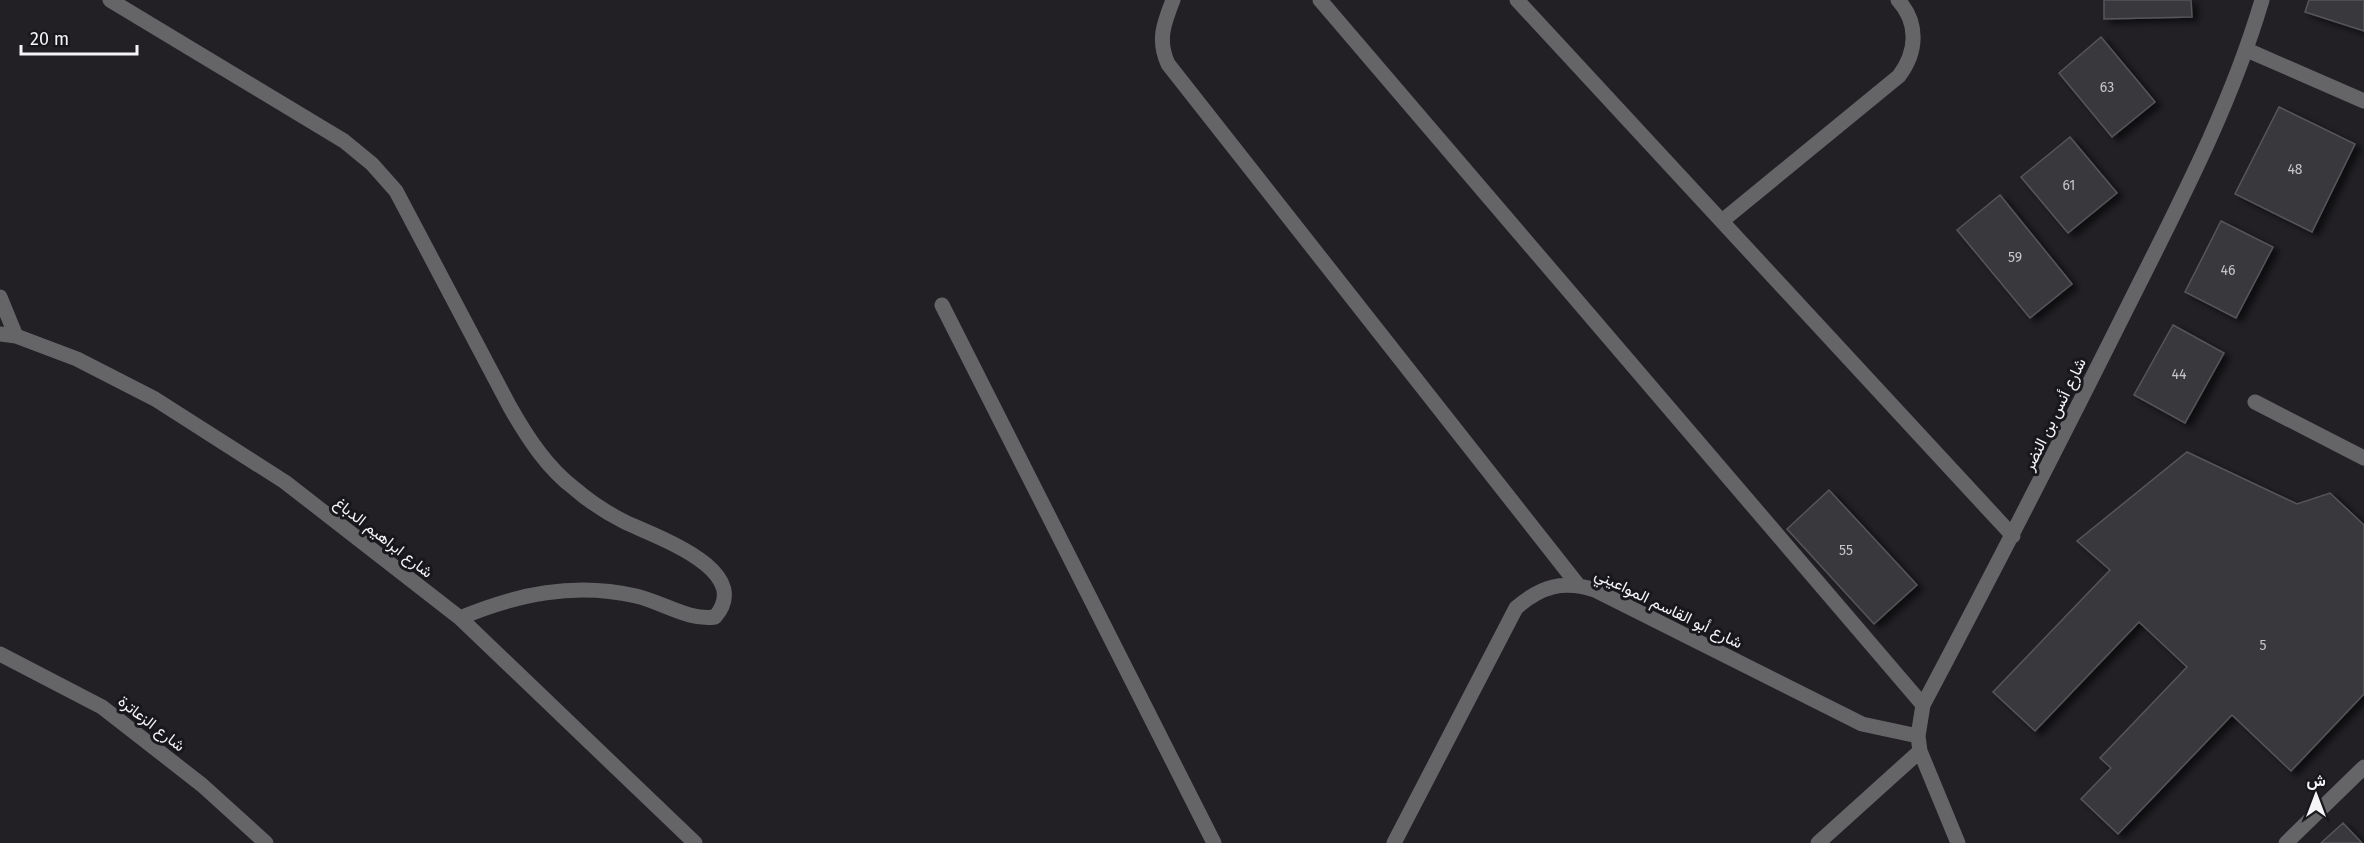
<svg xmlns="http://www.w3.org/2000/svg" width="2364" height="843" viewBox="0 0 2364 843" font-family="'Fira Sans',Vazirmatn,sans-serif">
  <defs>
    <filter id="shadow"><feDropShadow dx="6" dy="4" stdDeviation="3" flood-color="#0009"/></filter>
  </defs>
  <rect width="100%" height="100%" fill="#222025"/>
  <path fill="#39383d" stroke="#56555a" stroke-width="1.5" filter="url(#shadow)" d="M2104 0H2191L2192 17 2104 19Z
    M2309 0H2364V31L2305 12Z
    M2101 37 2155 102 2112 137 2059 73Z
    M2279 107 2355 144 2312 232 2235 194Z
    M2070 137 2117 193 2068 233 2021 177Z
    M2000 195 2072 284 2030 318 1957 230Z
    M2221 221 2273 247 2236 318 2185 292Z
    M2173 325 2224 353 2185 423 2134 395Z
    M2187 452 2297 504 2330 493 2364 525V694L2291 771 2232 715 2118 834 2081 799 2111 768 2100 758 2187 667 2139 622 2035 731 1993 692 2110 570 2077 541Z
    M1829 490 1917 585 1874 624 1787 529Z
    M2343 823 2362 843H2321Z"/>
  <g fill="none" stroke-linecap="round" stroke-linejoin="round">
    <path stroke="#656567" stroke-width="15" d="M110 0 344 141 372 164 396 191 510 407C527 437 547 468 575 489 590 502 607 513 625 522 656 537 755 570 715 617 689 621 662 602 636 596 574 582 517 594 460 618
      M1173 0C1164 23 1157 40 1168 64L1578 585
      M1320 0 1923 705
      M1517 0 2013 536
      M2247 50 2364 101
      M1722 221 1899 76C1917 52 1919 23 1898 0
      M0 297 16 336
      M942 305 1214 843
      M0 334 16 336 77 359 155 399 285 482 460 618 695 843
      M2255 402 2364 458
      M0 654 102 707 202 785 266 843
      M1394 843 1516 608C1541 586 1563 580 1595 590L1862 724 1918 736
      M1818 843 1920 751
      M1958 843 1920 751 1918 736 1923 705C1993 573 2061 440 2128 306 2178 206 2230 108 2262 0
      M2286 843 2364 767"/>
  </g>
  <g text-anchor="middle" stroke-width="6" stroke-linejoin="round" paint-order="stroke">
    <g font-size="14" fill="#c6c5c8">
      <text x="2107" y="92">63</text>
      <text x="2295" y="174">48</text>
      <text x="2069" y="190">61</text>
      <text x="2015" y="262">59</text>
      <text x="2228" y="275">46</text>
      <text x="2179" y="379">44</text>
      <text x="1846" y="555">55</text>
      <text x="2263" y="650">5</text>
    </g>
    <g font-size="16" fill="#f5f4f7" stroke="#18171b">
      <text transform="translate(2054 414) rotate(-64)" y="6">شارع أنس بن النضر</text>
      <text transform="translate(384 537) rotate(38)" y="6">شارع ابراهيم الدباغ</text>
      <text transform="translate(1669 608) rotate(26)" y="6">شارع أبو القاسم المواعيني</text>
      <text transform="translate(152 723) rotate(38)" y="6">شارع الزعاترة</text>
    </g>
  </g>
  <g transform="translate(2316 795)" stroke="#18171b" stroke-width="4.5" paint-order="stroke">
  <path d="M0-4.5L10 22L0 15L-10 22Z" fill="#f5f4f7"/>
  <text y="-9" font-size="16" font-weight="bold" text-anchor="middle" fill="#f5f4f7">ش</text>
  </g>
  <path d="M21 45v9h116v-9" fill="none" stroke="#f5f4f7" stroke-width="3"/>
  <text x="30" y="45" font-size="18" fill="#f5f4f7" stroke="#18171b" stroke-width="4.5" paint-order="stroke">20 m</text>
</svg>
